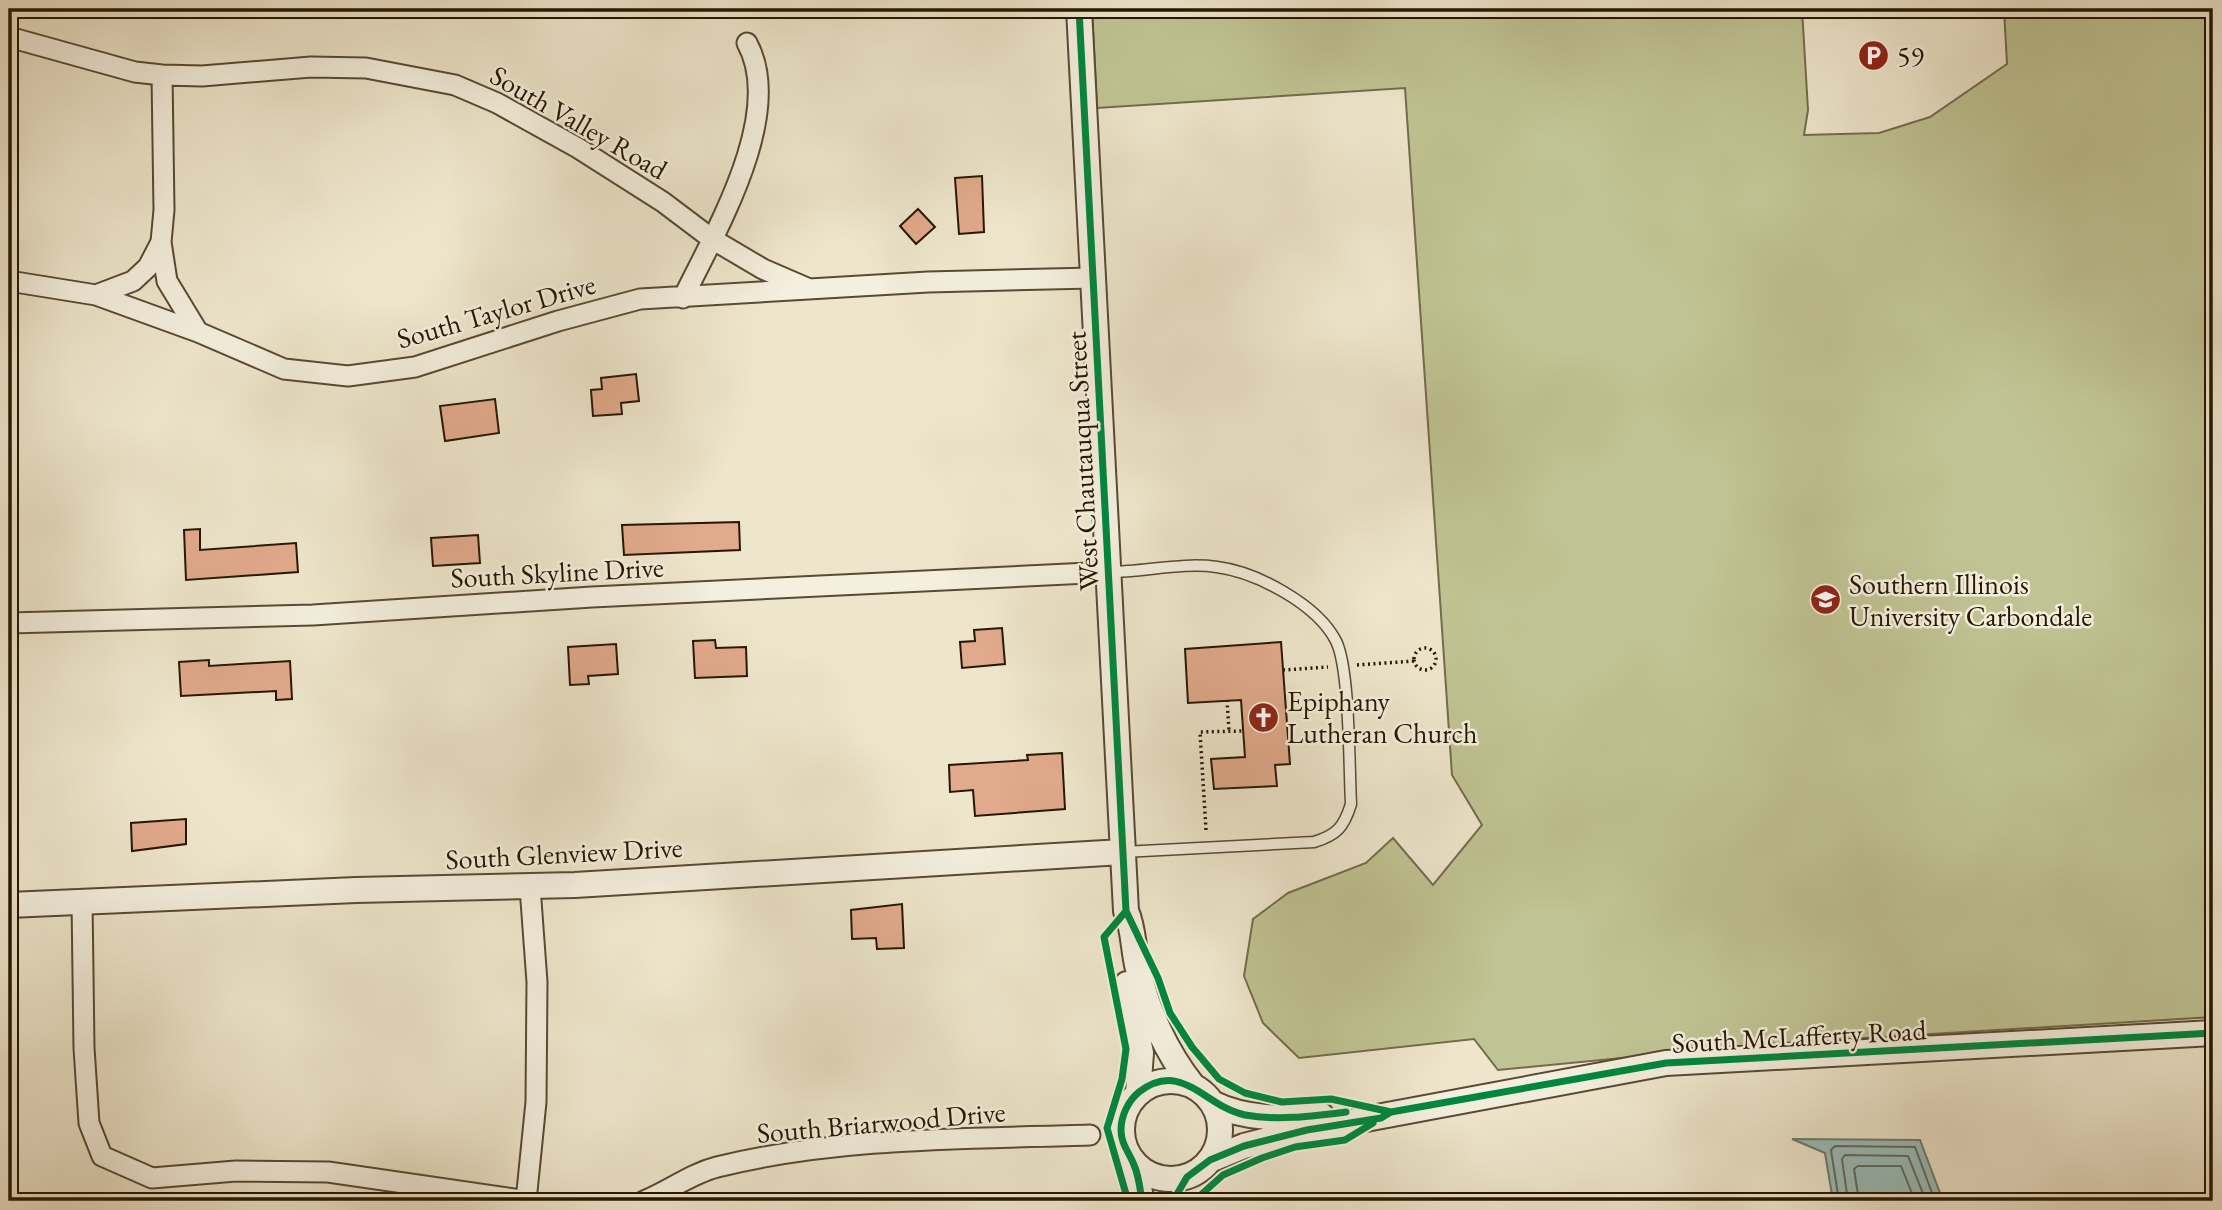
<svg xmlns="http://www.w3.org/2000/svg" width="2222" height="1210" viewBox="0 0 2222 1210" font-family="'EB Garamond',serif">
  <rect width="100%" height="100%" fill="#eee6cc"/>
  <filter id="stains"><feTurbulence type="fractalNoise" baseFrequency=".00286" numOctaves="4"/><feColorMatrix values="0 0 0 0 .2 0 0 0 0 .09 0 0 0 0 .02 0 0 0 .5 -.17"/></filter>
  <radialGradient id="worn" r=".72"><stop offset=".6" stop-color="#630" stop-opacity="0"/><stop offset="1" stop-color="#630" stop-opacity=".3"/></radialGradient>
  <path fill="#c0c393" stroke="#736c4a" stroke-width="2" d="M1092 9H1802L1808 110 1804 135 1879 133 1930 117 2007 64 2004 9H2213V1017L1766 1044 1498 1070 1474 1039 1299 1058 1263 1023 1244 976 1253 919 1288 893 1366 863 1393 838 1433 885 1482 825 1452 775 1405 88 1097 108Z"/>
  <path fill="#9abebc" stroke="#6c7b71" stroke-width="2" d="M1792 1139 1920 1140 1943 1201H1833L1825 1153Z"/>
  <g fill="none" stroke-linecap="round" stroke-linejoin="round">
    <path stroke="#606a5e" stroke-width="2" d="M1839 1201 1831 1150 1835 1146 1915 1147 1935 1201
      M1848 1201 1842 1159 1845 1155 1908 1156 1926 1201
      M1859 1201 1854 1169 1858 1166H1901L1915 1201"/>
  </g>
  <path fill="#e1aa8c" stroke="#261600" stroke-width="2" d="M982 176 984 232 959 234 955 178Z
    M918 209 935 227 916 244 900 226Z
    M636 374 639 401 621 403 622 414 593 416 591 390 602 389 601 378Z
    M495 399 499 433 445 441 440 406Z
    M739 522 740 550 624 555 622 525Z
    M200 529V550L296 543 298 572 186 580 184 530Z
    M478 535 480 563 433 566 431 538Z
    M1002 628 1005 664 962 668 960 642 975 641 974 630Z
    M715 640 716 648 746 647 747 676 695 678 693 641Z
    M1281 642 1290 764 1275 765 1277 786 1214 789 1211 759 1245 757 1241 700 1188 703 1185 649Z
    M616 644 618 674 588 676 589 684 570 685 568 647Z
    M209 660V666L290 661 292 699 276 700V691L181 696 179 662Z
    M1062 753 1065 809 975 816 973 790 950 792 949 765 1028 760 1027 755Z
    M186 819V844L132 851 131 823Z
    M902 904 904 948 877 949 876 938 852 939 851 910Z"/>
  <g fill="none" stroke-linecap="round" stroke-linejoin="round">
    <defs>
      <path id="service" d="M1110 572C1145 572 1182 562 1217 567 1256 572 1317 604 1336 641 1350 669 1349 768 1351 804 1344 827 1337 835 1314 842L1123 852"/>
      <path id="minor" d="M9 37 135 72 162 75 202 76 311 67 366 68 455 85 497 103 578 148 663 202 712 239 763 269 807 288
        M162 75 164 210 161 242 167 281 198 332 284 369 348 376 415 367 558 321 640 299 928 282 1093 278
        M9 281 96 295 133 281 148 267 161 242
        M96 295 198 332
        M683 298C715 232 786 114 747 43
        M9 623 313 615 592 597 1109 572
        M82 900 84 1048 89 1123 102 1156 152 1178 236 1171 328 1172 528 1201
        M526 1201 536 1102 537 982 530 887
        M644 1201C669 1191 690 1174 717 1167 838 1137 966 1139 1090 1135"/>
      <path id="tertiary" d="M1079 9 1126 911C1134 928 1133 950 1138 969 1147 1010 1166 1052 1193 1086
        M9 905 356 890 575 885 1122 852
        M1127 984 1141 1053 1138 1093
        M1122 1130a49 49 0 1 1 98 0a49 49 0 1 1-98 0Z
        M1212 1103C1246 1120 1284 1119 1321 1115
        M1210 1160 1244 1146 1307 1130 1666 1063 2213 1033
        M1133 1163 1142 1201"/>
    </defs>
    <use href="#service" stroke="#584a33" stroke-width="13"/>
    <use href="#minor" stroke="#584a33" stroke-width="23"/>
    <use href="#tertiary" stroke="#584a33" stroke-width="28"/>
    <path stroke="#261600" stroke-width="3.5" stroke-dasharray="2 3.5" stroke-linecap="butt" d="M1414 659a11 11 0 1 1 22 0a11 11 0 1 1-22 0Z
      M1357 665 1414 661
      M1283 670 1328 667
      M1227 700 1229 731
      M1206 830 1200 732 1243 731"/>
    <use href="#service" stroke="#f4efde" stroke-width="10"/>
    <use href="#minor" stroke="#f4efde" stroke-width="19"/>
    <use href="#tertiary" stroke="#f4efde" stroke-width="24"/>
    <defs>
      <path id="cycleway" d="M1079 9 1126 911 1158 978 1170 1013 1192 1047 1219 1079 1245 1093 1282 1102 1331 1099 1391 1112
        M1126 911 1104 937 1126 1049 1122 1079 1107 1128 1128 1201
        M1142 1201C1140 1189 1139 1176 1134 1165 1129 1152 1121 1144 1121 1130 1121 1116 1128 1101 1139 1092 1182 1059 1205 1107 1245 1115 1277 1121 1314 1116 1346 1112
        M1173 1201 1187 1177 1210 1160 1244 1146 1307 1130 1381 1118 1391 1112 1666 1063 2213 1033
        M1194 1201 1223 1175 1262 1158 1295 1147 1345 1140 1373 1123"/>
    </defs>
    <use href="#cycleway" stroke="#f4efde" stroke-width="11"/>
    <use href="#cycleway" stroke="#00873e" stroke-width="7"/>
  </g>
  <defs>
    <symbol id="parking-disc" viewBox="-11 -11 22 22"><circle r="9.5" fill="#8f2418" stroke="#f4efde"/><path d="M-3.5-5.5H1a3.5 3.5 0 0 1 0 7H-1V5.5H-3.5ZM-1-3.4V-.6H.8a1.4 1.4 0 0 0 0-2.8Z" fill="#fff"/></symbol>
    <symbol id="university-disc" viewBox="-11 -11 22 22"><circle r="9.5" fill="#8f2418" stroke="#f4efde"/><path d="M0-5L7-2L0 1L-7-2ZM-4 1L0 2.5L4 1V4Q0 6-4 4Z" fill="#fff"/></symbol>
    <symbol id="church-disc" viewBox="-11 -11 22 22"><circle r="9.5" fill="#8f2418" stroke="#f4efde"/><path d="M-1.2-6h2.4v3.5h3.3v2.4h-3.3V6h-2.4V-.1h-3.3v-2.4h3.3Z" fill="#fff"/></symbol>
  </defs>
  <g fill-rule="evenodd">
    <use href="#parking-disc" x="1856" y="38" width="35" height="35"/>
    <use href="#university-disc" x="1808" y="582" width="35" height="35"/>
    <use href="#church-disc" x="1246" y="700" width="35" height="35"/>
  </g>
  <g text-anchor="middle" stroke-width="5" stroke-linejoin="round" paint-order="stroke">
    <g font-size="28" fill="#261600" stroke="#f4efde" text-anchor="start">
      <text x="1897" y="66">59</text>
      <text x="1849" y="594">Southern Illinois<tspan x="1849" dy="32">University Carbondale</tspan></text>
      <text x="1287" y="711">Epiphany<tspan x="1287" dy="32">Lutheran Church</tspan></text>
    </g>
    <g font-size="28" fill="#261600" stroke="#f4efde">
      <text transform="translate(579 122) rotate(30)" y="10">South Valley Road</text>
      <text transform="translate(496 311) rotate(-16)" y="10">South Taylor Drive</text>
      <text transform="translate(1082 461) rotate(-93)" y="10">West Chautauqua Street</text>
      <text transform="translate(557 572) rotate(-3)" y="10">South Skyline Drive</text>
      <text transform="translate(564 853) rotate(-3)" y="10">South Glenview Drive</text>
      <text transform="translate(1799 1036) rotate(-3)" y="10">South McLafferty Road</text>
      <text transform="translate(881 1122) rotate(-5)" y="10">South Briarwood Drive</text>
    </g>
  </g>
  <rect width="2222" height="1210" fill="none" stroke="#eee6cc" stroke-width="35"/>
  <rect x="10" y="10" width="2201" height="1189" fill="none" stroke="#261600" stroke-width="3.5"/>
  <rect x="18" y="18" width="2187" height="1175" fill="none" stroke="#261600" stroke-width="2"/>
  <rect width="100%" height="100%" filter="url(#stains)"/>
  <rect width="100%" height="100%" fill="url(#worn)"/>
</svg>
